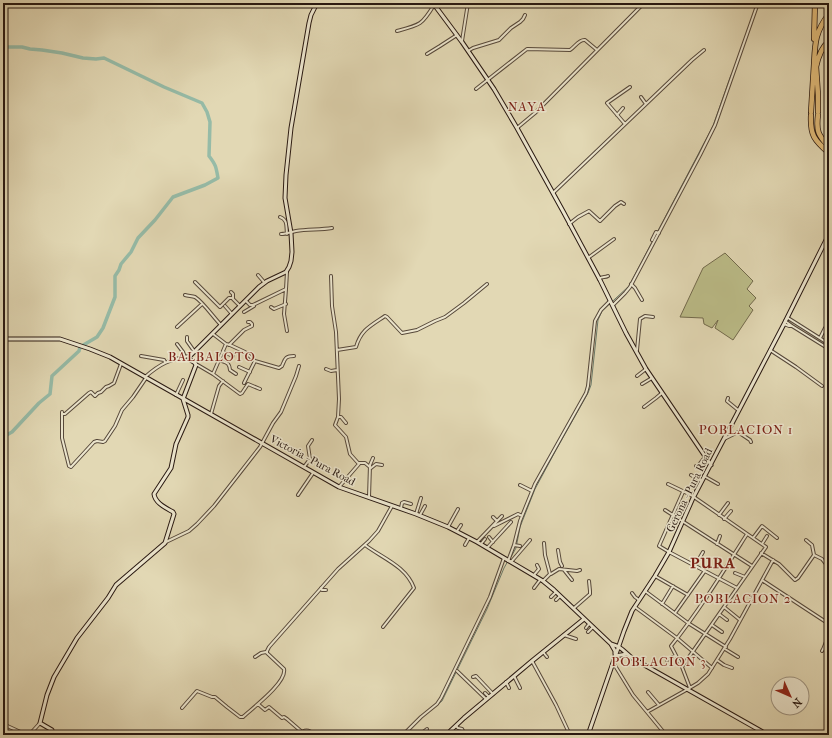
<svg xmlns="http://www.w3.org/2000/svg" width="832" height="738" viewBox="0 0 832 738" font-family="'IM FELL French Canon',serif">
  <rect width="100%" height="100%" fill="#e2d8b4"/>
  <filter id="stains"><feTurbulence type="fractalNoise" baseFrequency=".005" numOctaves="4"/><feColorMatrix values="0 0 0 0 .2 0 0 0 0 .09 0 0 0 0 .02 0 0 0 .5 -.17"/></filter>
  <radialGradient id="worn" r=".72"><stop offset=".6" stop-color="#630" stop-opacity="0"/><stop offset="1" stop-color="#630" stop-opacity=".3"/></radialGradient>
  <path fill="#bbbc88" stroke="#726a4c" d="M725 253 753 281 747 289 756 298 749 306 753 310 733 340 715 328 718 320 712 328 704 324 703 318 680 317 703 268Z"/>
  <g fill="none" stroke-linecap="round" stroke-linejoin="round">
    <path stroke="#6a7a6b" stroke-width="1" d="M511 557 516 548 520 527 535 489 556 450 588 393 591 385 598 320 602 311 629 286 713 126 731 75
      M428 712 442 701 487 609 504 568 508 561
      M405 735 424 716"/>
    <path stroke="#96bba7" stroke-width="3.5" d="M3 40 5 47H22L30 49 42 50 62 53 83 58 96 59 104 58 164 87 202 103 207 112 210 122 209 156C216 165 216 167 218 178L205 185 173 197 155 220 138 238 131 252 121 264 119 270 115 276V297L103 328 97 337 80 347 79 351 52 376 50 394 39 403 12 432 3 437"/>
    <defs>
      <path id="street" d="M397 31C420 25 422 25 434 5
        M462 41 468 3
        M468 51 473 48 499 40 511 28 520 22 523 19 525 15
        M427 54 440 46 457 35
        M476 89 527 49 570 50C575 47 579 39 585 40L597 50
        M641 97 646 104
        M617 115 623 108
        M625 124 607 103 630 87
        M517 128 535 113 644 3
        M553 193 692 60 704 50
        M280 217C288 220 286 226 287 234
        M569 224 578 217 589 211 600 221 615 206 621 202 624 204
        M281 234C286 234 291 232 296 231 308 229 320 230 332 228
        M652 240 656 232 659 233
        M588 258 614 239
        M258 275 264 282
        M331 276 332 306 336 332 339 399 338 417 335 425 346 437 350 454 359 464 339 487
        M599 279C602 276 605 278 608 276
        M195 282 220 307 229 298H233
        M631 284 635 288 642 300
        M286 289 284 314 287 331
        M231 292 233 294V299L240 306
        M185 295C188 296 192 296 195 297 203 302 214 318 221 325
        M246 301 250 305H253L286 289 287 272
        M613 305 625 293 630 287 700 155 715 125 758 3
        M225 306 232 314
        M271 307 274 309 286 304
        M244 312 254 306
        M788 318 829 344
        M785 321 792 326
        M784 324 789 326H792L829 349
        M177 327 202 304
        M187 337V341L194 351
        M820 338 825 328
        M177 344 183 352 185 357
        M226 344 230 345 245 352 255 361 279 368 282 366C285 359 285 356 294 356
        M229 345 244 330 252 326V324L250 322H248
        M337 350 356 347C361 330 370 326 385 316L387 317 402 333 417 330 435 321 445 317 464 303 487 284
        M637 350 640 319 645 316 653 317
        M770 350 796 367 822 386
        M223 352 233 356
        M141 356 164 360 165 362
        M219 360C227 363 229 362 230 370L236 374
        M196 364 213 374 226 344 213 334
        M239 367 250 372
        M326 369 331 371 337 370
        M213 374 240 394 242 393 248 384 260 389
        M637 376 646 369
        M145 377C161 363 169 360 189 356
        M244 383 255 361
        M642 384 652 378
        M176 395 183 380
        M728 398 727 401 738 410
        M644 407 656 398 662 393
        M62 412V438L69 466 71 467 94 442 97 441 103 442 105 441 115 426 122 410 133 397 146 378
        M62 414H65L89 393 91 392 95 396 98 393 101 392 106 387 109 386 114 383 121 364
        M211 414 219 386 223 381
        M338 417H341L346 423
        M724 439 738 432 750 440 751 442
        M359 463H365L371 468 376 464 382 465
        M696 466H698L705 457
        M304 467 310 459 308 446 312 440
        M691 475 702 481
        M704 476 718 484
        M668 484 691 495 766 547 682 667
        M520 485 532 491
        M683 492 659 546 669 552 737 588
        M298 495 313 473
        M369 497 370 465 373 458
        M401 508 402 503 404 502 411 504
        M665 510 752 566
        M416 514 421 498
        M420 515 425 506
        M719 515 728 503
        M493 517 497 521
        M724 519 731 511
        M494 526 518 514 522 516
        M448 527 458 509
        M457 531 461 525
        M489 537 493 542
        M753 538 762 526 777 538
        M806 540 812 545 814 555 822 559 829 568
        M166 542 189 531 197 524 214 506 260 447 273 423 281 412 296 376 299 366
        M477 542 502 516
        M481 544 485 539
        M717 544 720 536
        M762 544 767 536
        M365 545C382 558 406 566 414 588L383 627
        M465 545 469 538
        M514 545 520 546
        M487 548 511 522
        M558 550 560 562 562 566
        M761 553 779 564 795 580 798 578 814 555
        M508 561 514 545 520 521 535 484 586 393 588 386 595 321 601 310 610 301
        M511 562 530 540
        M695 566 703 552
        M564 570 572 580
        M735 573 745 577
        M551 574 559 569 577 571 580 570
        M534 575 539 569 537 565
        M655 576 688 595
        M762 580 829 624
        M543 581 550 574 545 555 544 543
        M321 588 322 590H326
        M534 588 540 580
        M645 591 688 623 726 647
        M632 593 635 597 639 600
        M551 597 556 592
        M556 600 560 596
        M662 604 673 586
        M635 607 677 638 712 668
        M724 607 740 620
        M574 608 590 594V591L589 581
        M675 613 704 572
        M719 614 727 620
        M712 625 722 632
        M586 628 589 624
        M588 632 593 627
        M829 632 828 634 829 636
        M564 635 576 639
        M725 649 738 657
        M822 651C825 647 825 641 829 637
        M543 652 547 657
        M255 657 261 653 266 652
        M667 660 675 656
        M717 660 724 665 732 668
        M532 661 556 705 570 735
        M614 664 633 695 666 735
        M457 671 486 699
        M514 676 520 688
        M473 677 476 676 493 694
        M506 682 509 688
        M690 688 682 667 671 646C699 611 723 572 747 534
        M648 692 659 705
        M485 693 489 697
        M258 704 265 710 269 707 282 718 284 717 287 719 302 732
        M182 708 196 692 197 691 212 697H215L227 707 240 717H243L244 716C254 707 287 682 284 669L267 653V651L269 647 338 569 369 541 378 531 392 506
        M647 712 688 689 698 683 708 674 730 639 773 560
        M3 724 27 735 30 734 40 723
        M456 726 458 728 462 729 463 731
        M451 730 456 735
        M299 735C304 729 309 729 314 735
        M403 735 421 717 437 704 441 698 490 597 504 558
        M422 735 423 732 427 729"/>
      <path id="secondary" d="M433 3 462 42 494 89 517 128 564 213 600 280 626 333 646 369 711 465
        M3 339H60L90 349 110 357 339 487 416 514 448 527 477 542 543 581 554 590 611 644C622 647 623 651 632 658L768 735
        M611 644 615 651V654
        M615 656 627 654
        M52 735V730L40 723 47 695 54 677 77 638 108 598 116 585 165 543 174 514 173 512C166 508 155 503 154 494L171 468 176 444 188 417V415L183 399 196 365 195 363 189 359V357L259 287 267 281 286 272 289 267 291 261 292 252 291 233 285 198 286 175 291 128 309 23 311 15 317 3
        M446 735 464 718 532 661 584 619
        M588 735 624 631 632 611 655 576 669 552 693 498 784 324 829 234"/>
      <path id="highway" d="M814 39 815 3
        M816 66 818 95V112
        M816 67C818 57 821 48 829 41
        M811 112C812 96 813 80 814 64 815 43 815 32 829 14
        M811 115C810 135 814 140 829 153
        M818 115C816 131 818 135 829 147"/>
    </defs>
    <use href="#street" stroke="#56483a" stroke-width="4"/>
    <use href="#secondary" stroke="#281811" stroke-width="5"/>
    <use href="#highway" stroke="#281811" stroke-width="6"/>
    <use href="#street" stroke="#ece6ce" stroke-width="2"/>
    <use href="#secondary" stroke="#ece6ce" stroke-width="3"/>
    <use href="#highway" stroke="#e1bc7a" stroke-width="4.5"/>
  </g>
  <g text-anchor="middle" stroke-width="3" stroke-linejoin="round" paint-order="stroke">
    <g font-size="11" fill="#281811" stroke="#ece6ce">
      <text transform="translate(313 460) rotate(28)" y="4">Victoria - Pura Road</text>
      <text transform="translate(689 490) rotate(-64)" y="4">Gerona - Pura Road</text>
    </g>
    <g font-size="13" letter-spacing="1" fill="#7a1f14" stroke="#ece6ce">
      <text x="527" y="111">NAYA</text>
      <text x="212" y="361">BALBALOTO</text>
      <text x="746" y="434">POBLACION 1</text>
      <text x="743" y="603">POBLACION 2</text>
      <text x="659" y="666">POBLACION 3</text>
    </g>
    <g font-size="15" font-weight="bold" letter-spacing="1" fill="#7a1f14" stroke="#ece6ce">
      <text x="713" y="568">PURA</text>
    </g>
  </g>
  <rect width="832" height="738" fill="none" stroke="#e2d8b4" stroke-width="16"/>
  <rect x="4" y="4" width="824" height="730" fill="none" stroke="#281811" stroke-width="2"/>
  <rect x="8" y="8" width="816" height="722" fill="none" stroke="#281811"/>
  <g transform="translate(790 696) rotate(135)"><circle r="19" fill="#ece6ce" stroke="#9e9482"/>
  <path d="M0-3L7 15L0 10L-7 15Z" fill="#8f2418"/>
  <text y="-6" font-size="11" font-weight="bold" text-anchor="middle" fill="#281811">N</text>
  </g>
  <rect width="100%" height="100%" filter="url(#stains)"/>
  <rect width="100%" height="100%" fill="url(#worn)"/>
</svg>
